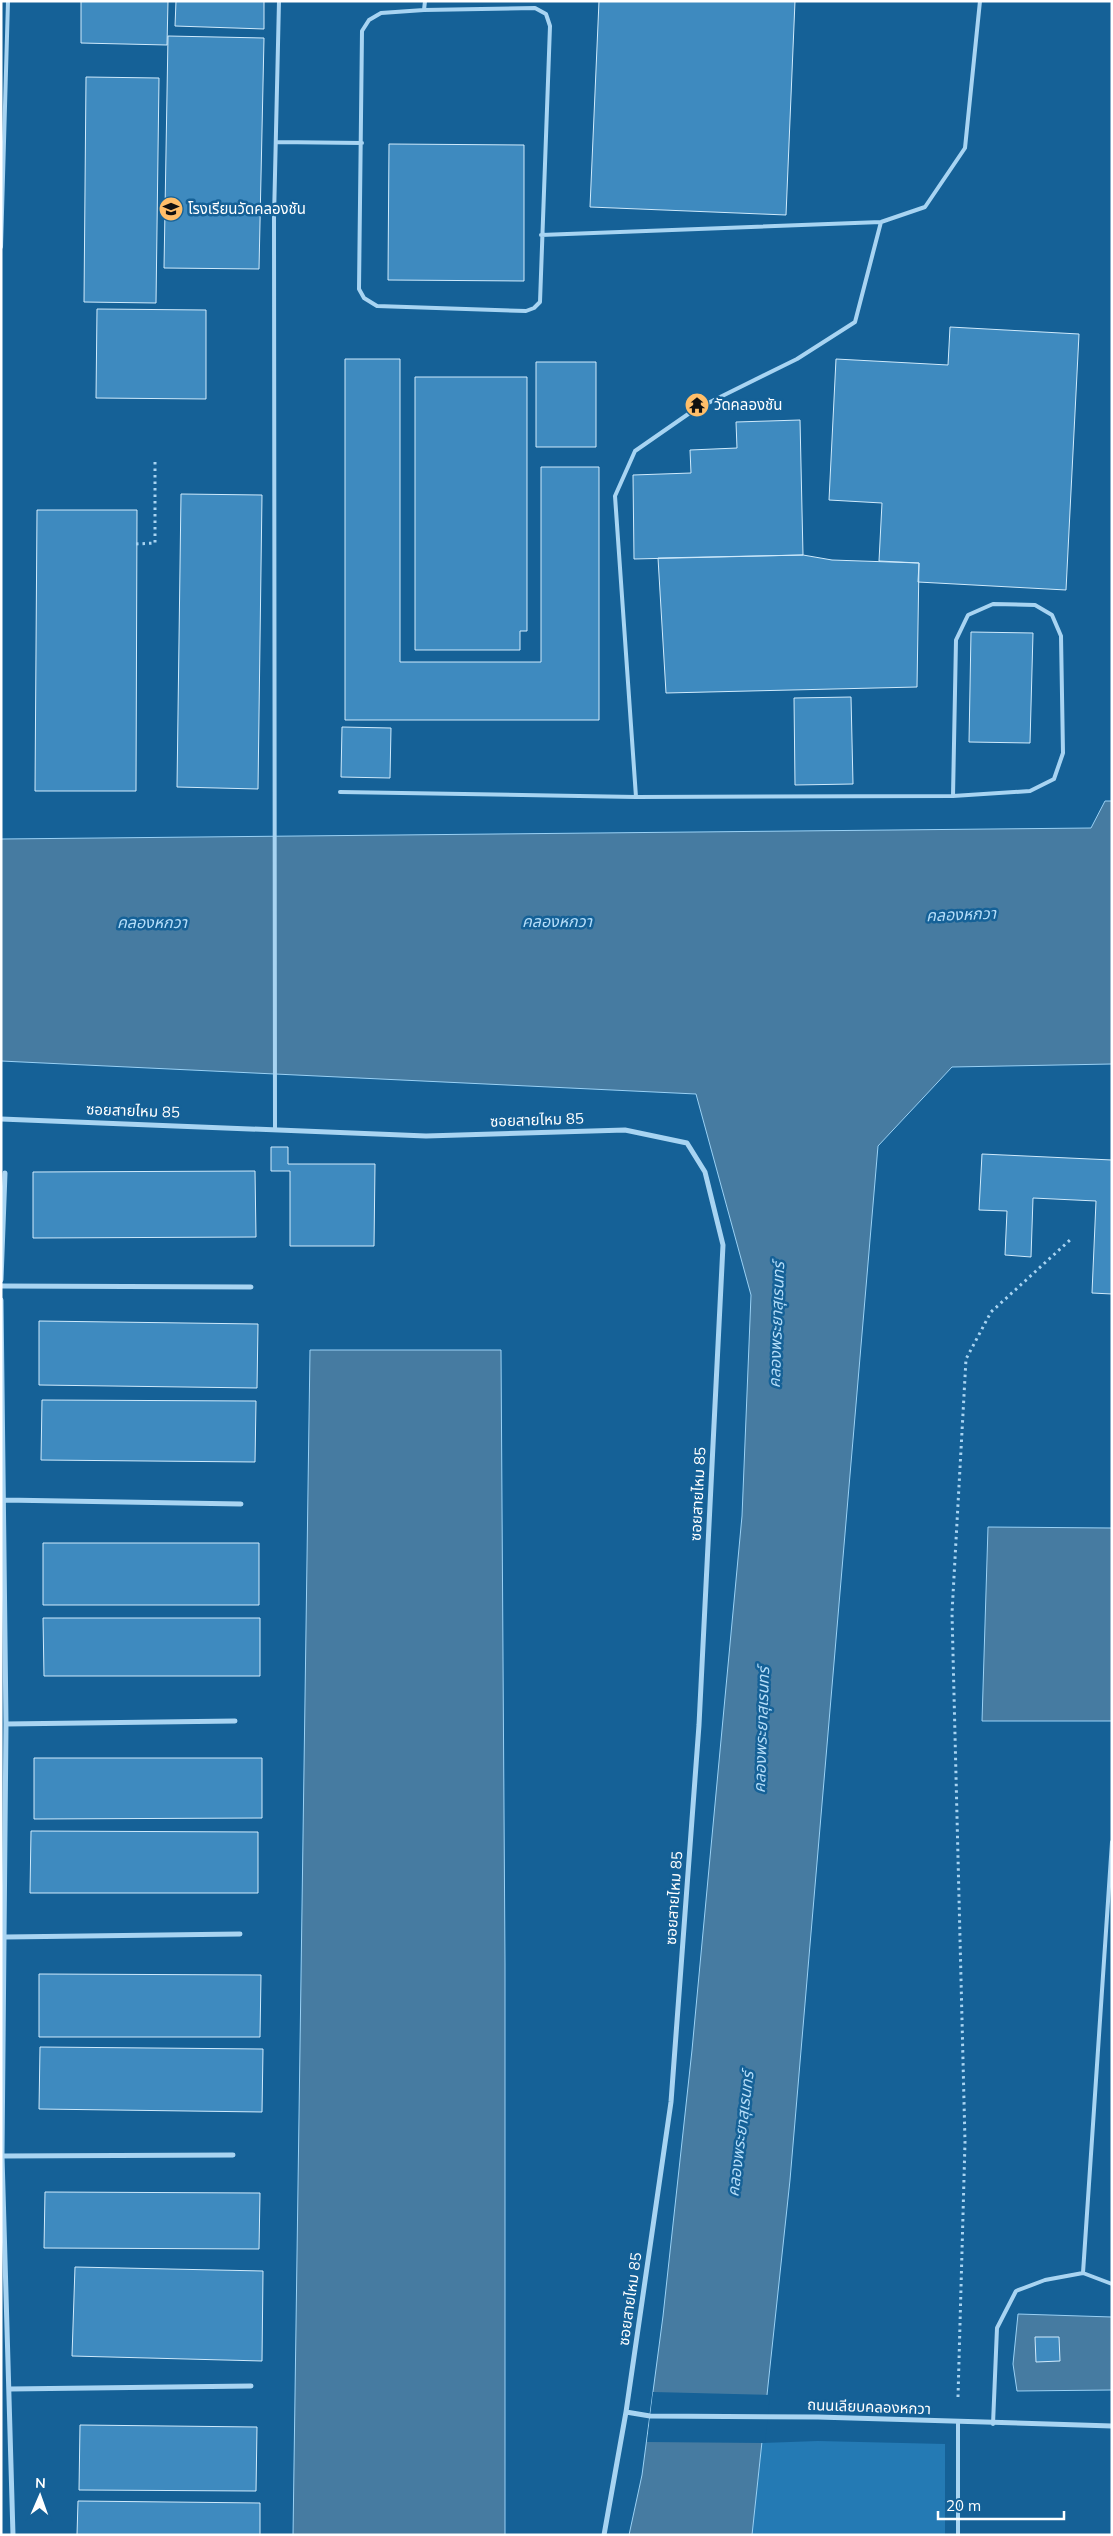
<svg xmlns="http://www.w3.org/2000/svg" width="1113" height="2536" viewBox="0 0 1113 2536" font-family="Mulish,'Noto Sans Thai',sans-serif">
  <rect width="100%" height="100%" fill="#156197"/>
  <path fill="#247ab4" d="M818 2441 945 2444V2535H752L762 2443Z"/>
  <path fill="#467ba1" stroke="#9ad1f5" d="M1105 801H1112V1064L952 1067 878 1146 790 2180 752 2535H629L642 2475 663 2316 692 2050 742 1516 751 1295 696 1094 1 1061V839L1091 828Z
    M310 1350H501L505 1964V2535H293Z
    M988 1527 1112 1528V1721H982Z
    M1018 2314 1112 2317V2390L1017 2391 1013 2364Z"/>
  <path fill="#156197" d="M653 2392 770 2395 765 2443 647 2442Z"/>
  <path fill="#3e8abf" stroke="#cfeafc" d="M81 1H168L167 45 81 43Z
    M176 1H264V29L175 26Z
    M599 1H795L786 215 590 207Z
    M168 36 264 38 259 269 164 268Z
    M86 77 159 78 156 303 84 302Z
    M389 144 524 145V281L388 280Z
    M97 309 206 310V399L96 398Z
    M950 327 1079 334 1066 590 918 582 919 563 879 561 882 503 829 500 836 359 948 365Z
    M345 359H400V662H541V467H599V720H345Z
    M536 362H596V447H536Z
    M415 377H527V631H520V650H415Z
    M800 420 803 555 634 559 633 475 691 473 690 450 737 448 736 422Z
    M181 494 262 495 258 789 177 787Z
    M37 510H137L136 791H35Z
    M803 555 832 560 919 563 917 687 666 693 658 558Z
    M971 632 1033 633 1030 743 969 742Z
    M851 697 853 784 795 785 794 698Z
    M342 727 391 728 390 778 341 777Z
    M271 1147H288V1164H375L374 1246H290V1171H271Z
    M982 1154 1112 1160V1294L1092 1293 1096 1201 1033 1198 1031 1257 1005 1255 1007 1211 979 1210Z
    M255 1171 256 1237 33 1238V1172Z
    M39 1321 258 1324 257 1388 39 1385Z
    M42 1400 256 1401 255 1462 41 1460Z
    M43 1543H259V1605H43Z
    M43 1618H260V1676H44Z
    M34 1758H262V1818L34 1819Z
    M31 1831 258 1832V1893H30Z
    M39 1974 261 1975 260 2037H39Z
    M40 2047 263 2049 262 2112 39 2109Z
    M45 2192 260 2193 259 2249 44 2248Z
    M75 2267 263 2271 262 2361 72 2356Z
    M1035 2337H1059L1060 2361 1036 2362Z
    M80 2425 257 2427 256 2491 79 2490Z
    M78 2501 260 2503V2535H77Z"/>
  <g fill="none" stroke-linecap="round" stroke-linejoin="round">
    <path stroke="#a8d4f2" stroke-width="3" stroke-dasharray="2.5 4" stroke-linecap="butt" d="M136 544 155 543V458
      M958 2397 965 2142 952 1613 966 1359 991 1312 1070 1240"/>
    <path stroke="#a8d4f2" stroke-width="4" d="M535 8 546 14 550 26 540 302 534 308 526 311 377 306 364 298 359 289 362 31 369 20 381 13 424 10Z
      M424 10 425 1
      M276 142 362 143
      M541 235 881 222 925 207 965 148 980 1
      M1 247 8 1
      M340 792 636 797 953 796 1030 791 1054 779 1063 753 1061 636 1052 615 1035 605 993 604 968 615 956 640 953 796
      M636 797 615 496 635 451 694 410 797 359 855 322 881 222
      M275 1129 274 218 279 1
      M1083 2273 1112 1842
      M993 2424 997 2328 1016 2291 1045 2280 1083 2273 1112 2284
      M958 2535V2422"/>
    <path stroke="#a8d4f2" stroke-width="5" d="M1 1119 426 1136 625 1130 687 1143 705 1172 723 1245 699 1725 671 2102 626 2412 604 2535
      M1 1280 5 1173
      M1 1286 251 1287
      M1 1300 6 1724 2 2156 13 2535
      M4 1500 241 1504
      M6 1724 235 1721
      M6 1937 240 1934
      M2 2156 233 2155
      M10 2389 251 2386
      M626 2412 650 2416 818 2417 1112 2426"/>
  </g>
  <defs>
    <symbol id="school-disc" viewBox="-11 -11 22 22"><circle r="9.5" fill="#ffbe69" stroke="#156197"/><path d="M0-5L7-2L0 1L-7-2ZM-4 1L0 2.5L4 1V4Q0 6-4 4Z" fill="#111"/></symbol>
    <symbol id="temple-disc" viewBox="-11 -11 22 22"><circle r="9.5" fill="#ffbe69" stroke="#156197"/><path d="M0-6L5-2H3V0L6.5 2.5H4V6H1.5V3h-3V6H-4V2.5H-6.5L-3 0V-2H-5Z" fill="#111"/></symbol>
  </defs>
  <g fill-rule="evenodd">
    <use href="#school-disc" x="157" y="195" width="28" height="28"/>
    <use href="#temple-disc" x="683" y="391" width="28" height="28"/>
  </g>
  <g text-anchor="middle" stroke-width="5" stroke-linejoin="round" paint-order="stroke">
    <g font-size="15" fill="#fff" stroke="#156197" text-anchor="start">
      <text x="188" y="214">โรงเรียนวัดคลองชัน</text>
      <text x="714" y="410">วัดคลองชัน</text>
    </g>
    <g font-size="15" fill="#fff" stroke="#156197">
      <text transform="translate(133 1111) rotate(2)" y="5">ซอยสายไหม 85</text>
      <text transform="translate(537 1120) rotate(-2)" y="5">ซอยสายไหม 85</text>
      <text transform="translate(698 1494) rotate(-87)" y="5">ซอยสายไหม 85</text>
      <text transform="translate(674 1898) rotate(-86)" y="5">ซอยสายไหม 85</text>
      <text transform="translate(630 2299) rotate(-82)" y="5">ซอยสายไหม 85</text>
      <text transform="translate(869 2407) rotate(2)" y="5">ถนนเลียบคลองหกวา</text>
    </g>
    <g font-size="16" font-style="italic" fill="#b4ddf9" stroke="#156197">
      <text transform="translate(961 914) rotate(-2)" y="6">คลองหกวา</text>
      <text x="557" y="927">คลองหกวา</text>
      <text x="152" y="928">คลองหกวา</text>
      <text transform="translate(776 1325) rotate(-88)" y="6">คลองพระยาสุเรนทร์</text>
      <text transform="translate(761 1730) rotate(-88)" y="6">คลองพระยาสุเรนทร์</text>
      <text transform="translate(740 2134) rotate(-83)" y="6">คลองพระยาสุเรนทร์</text>
    </g>
  </g>
  <rect width="1113" height="2536" fill="none" stroke="#ffffff" stroke-width="5"/>
  <g transform="translate(40 2496) rotate(2)" stroke="#156197" stroke-width="4" paint-order="stroke">
  <path d="M0-4L9 19L0 12L-9 19Z" fill="#ffffff"/>
  <text y="-8" font-size="14" font-weight="bold" text-anchor="middle" fill="#ffffff">N</text>
  </g>
  <path d="M938 2511v8h126v-8" fill="none" stroke="#ffffff" stroke-width="2.5"/>
  <text x="946" y="2511" font-size="15" fill="#ffffff" stroke="#156197" stroke-width="4" paint-order="stroke">20 m</text>
</svg>
